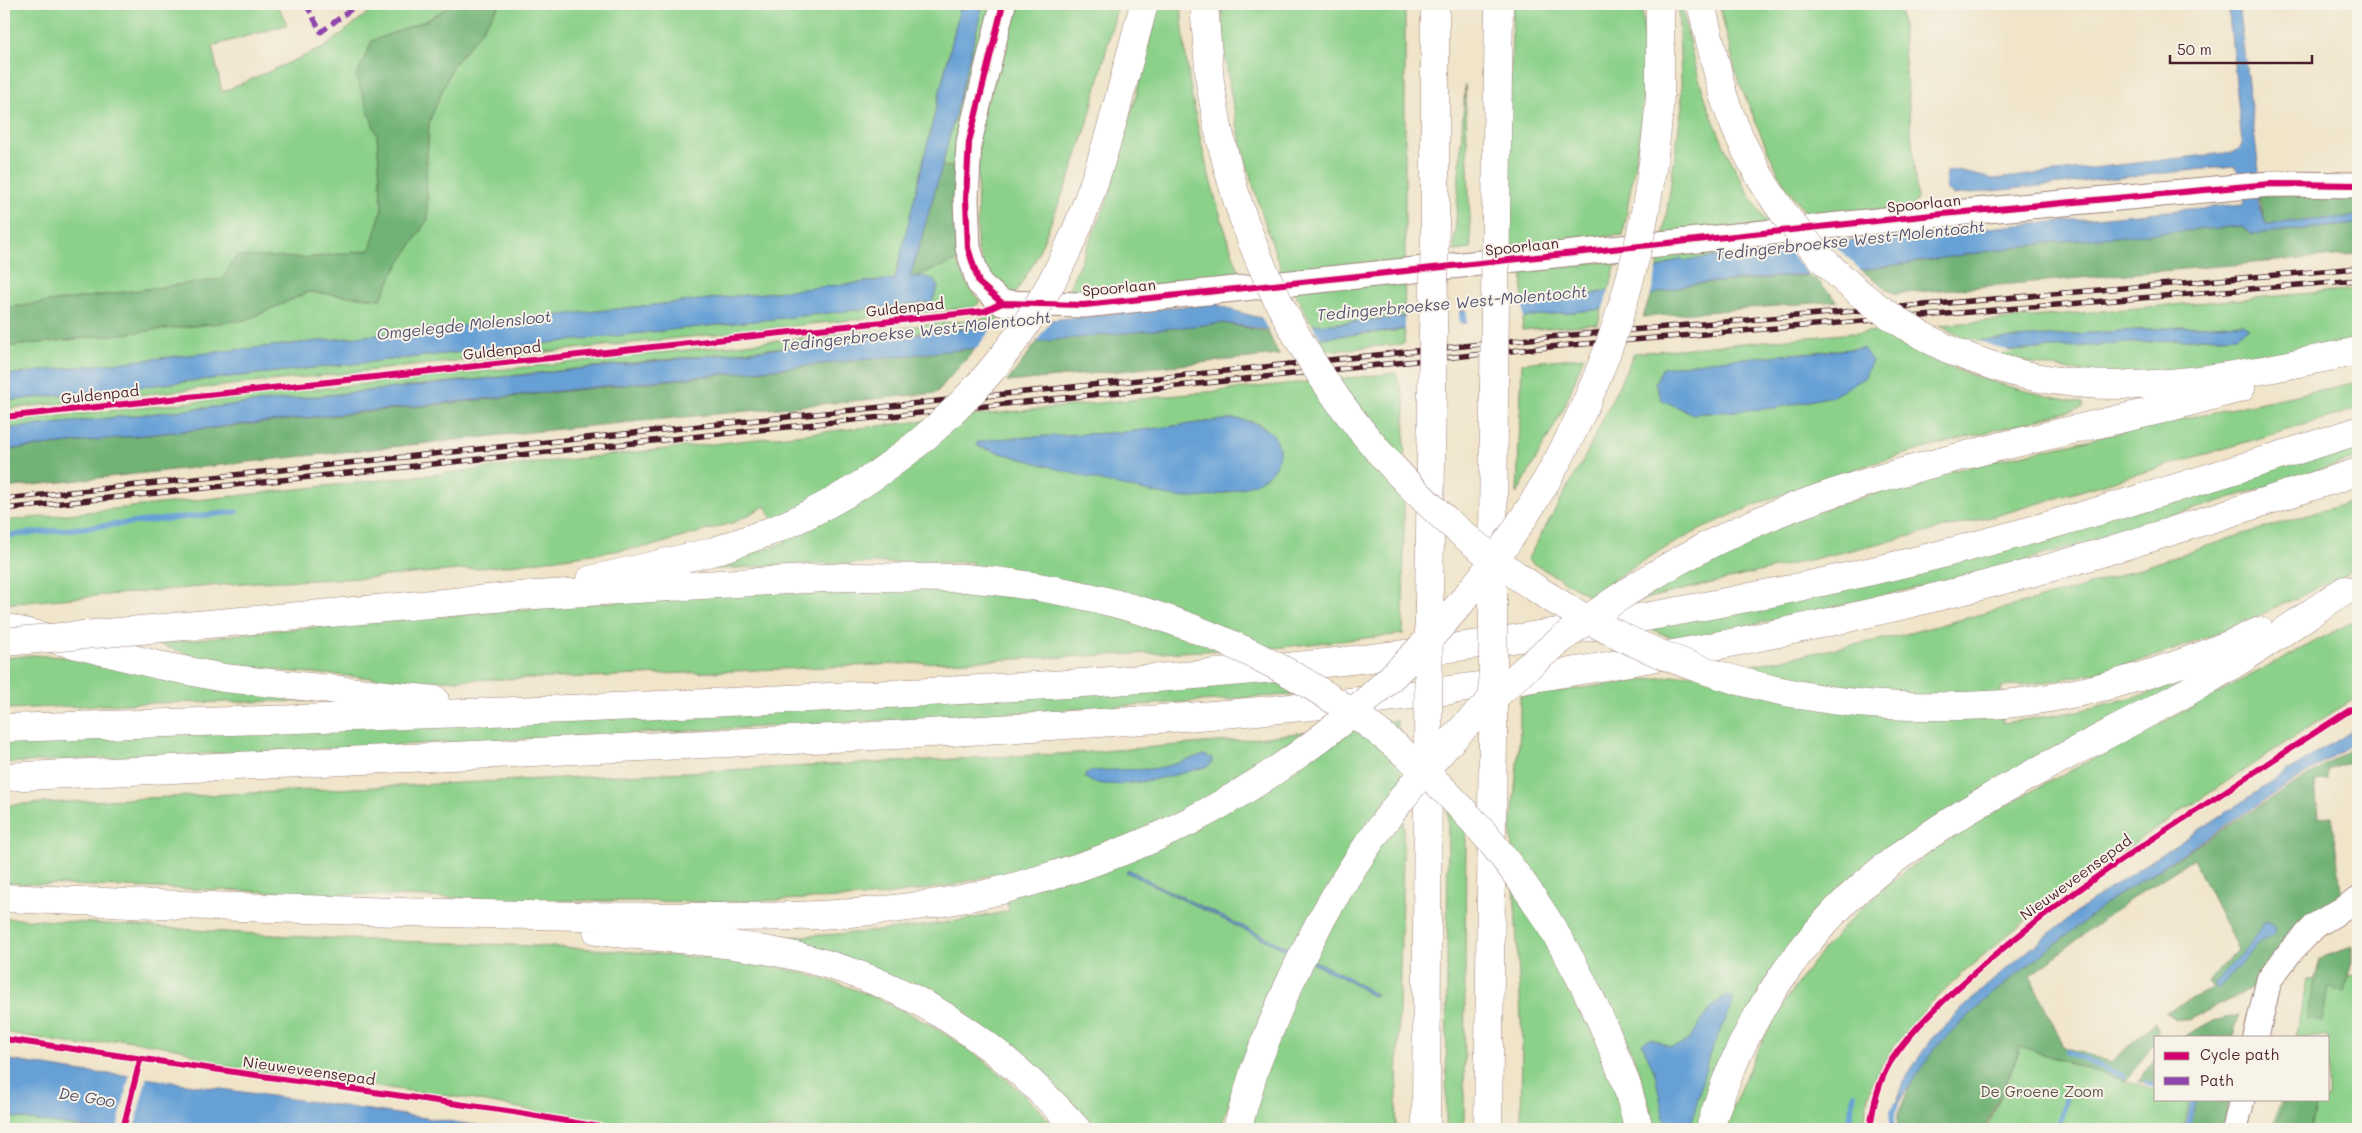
<svg xmlns="http://www.w3.org/2000/svg" width="2362" height="1133" viewBox="0 0 2362 1133" font-family="Mali,sans-serif">
  <rect width="100%" height="100%" fill="#f7f3e8"/>
  <filter id="ink" filterUnits="userSpaceOnUse"><feTurbulence type="fractalNoise" baseFrequency=".02" numOctaves="2"/><feDisplacementMap in="SourceGraphic" scale="10" xChannelSelector="R" yChannelSelector="G"/><feConvolveMatrix kernelMatrix="1 2 1 2 8 2 1 2 1" color-interpolation-filters="sRGB"/></filter>
  <filter id="wash" filterUnits="userSpaceOnUse"><feTurbulence type="fractalNoise" baseFrequency=".0096" numOctaves="4" result="noise"/><feDisplacementMap in="SourceGraphic" scale="20" xChannelSelector="R" yChannelSelector="G"/><feGaussianBlur stdDeviation="1.12" result="paint"/><feColorMatrix in="noise" values="0 0 0 0 0 0 0 0 0 0 0 0 0 0 0 0 0 1.4 0 .05"/><feComposite in="paint" operator="in"/></filter>
  <g filter="url(#wash)">
    <rect width="100%" height="100%" fill="#f0e4c9"/>
    <path fill="#8cd18a" stroke="#6b785a" fill-rule="evenodd" d="M4 4H277L287 25 212 46 222 92 325 47 379 4H453L427 20 372 41 357 77 377 135 382 209 370 250 306 258 223 279 4 308Z
      M500 4H961L895 279 4 375V347L246 320 309 292 381 299 394 272 428 219 426 176 429 122 453 65 478 35Z
      M983 4H995L959 168 942 166Z
      M1009 4H1118L1087 126 1070 176 1035 261 1013 297 988 277 977 249 978 129Z
      M1158 4H1181C1187 97 1208 186 1240 274L1065 297 1107 201 1137 92Z
      M1222 4H1405V263L1282 272C1251 185 1223 97 1222 4Z
      M1513 4H1642L1645 57 1642 120 1623 235 1505 246Z
      M1678 4H1682C1694 82 1724 159 1768 225L1663 238 1682 106Z
      M1719 4H1900L1917 199 1912 207 1809 217 1783 182 1767 149 1737 77Z
      M1465 85 1471 249 1454 251Z
      M1780 240 1785 248 1684 261 1681 258 1657 269 1661 254Z
      M1617 260 1609 290 1572 299 1522 304 1523 271Z
      M957 261 964 279 980 302 974 307 4 409V401L931 302 923 276 910 278Z
      M1405 280 1404 316 1321 325H1312L1292 287Z
      M2358 289V344L2184 372 2093 374 2030 363 1993 352 2236 336 2248 328 2243 323 1970 341 1940 325Z
      M1602 309 1598 324 1522 330 1523 317Z
      M1000 317 994 325 4 429V422Z
      M1405 330 1404 344 1326 351 1318 338Z
      M1876 331C1946 371 2003 388 2082 403L2083 408C1913 451 1734 490 1590 596L1527 560 1587 453 1634 353ZM1862 348 1833 396 1775 408 1693 414 1662 368 1710 361Z
      M1584 357 1564 408 1517 494 1522 363Z
      M1396 373 1405 402 1403 634 1273 648 592 677 412 681 283 671 212 662 158 644 256 632 683 596 844 587 967 590 972 562 807 564 702 570 786 542 765 506 735 522 652 546 503 566 366 578 255 582 4 604V521L951 418ZM1231 419C1251 419 1274 426 1279 449L1262 479 1230 492 1200 497 1172 496 1123 486 979 447 976 443 993 439 1126 432Z
      M2358 382V409L1999 515 1640 600 1726 551 1807 514 1950 471 2172 421Z
      M2358 441V458L2079 545 2012 564 1878 597 1678 641 1645 626Z
      M2358 500V568C2241 626 2134 677 2001 687L2003 723 2074 712 2146 694 2203 672 1845 889 1702 1129H1656L1636 1063 1621 1025 1598 1036 1630 1129H1521L1522 1036 1511 831 1520 732V696L1743 667 1898 636 2081 588 2237 536Z
      M2358 619V697C2298 733 2240 773 2181 812 2096 868 2012 924 1940 995 1915 1020 1891 1046 1874 1078 1867 1092 1865 1113 1865 1129H1726C1754 1039 1806 958 1876 895 1946 832 2034 790 2116 747 2197 704 2277 661 2358 619Z
      M33 655 145 662 314 701 152 703 4 709V658Z
      M1276 678 1302 694C870 725 437 743 4 763V738Z
      M1397 720 1404 818 1396 1129H1247L1266 1067 1242 1058 1221 1129H1086L984 1031 744 938C834 936 922 930 1009 911L999 873 950 886 869 897 721 902 516 900 4 883V805L1078 753 1242 740Z
      M1448 809 1466 829 1464 1129H1446Z
      M4 918C126 924 247 935 369 940 466 944 561 945 657 954 692 957 728 958 762 964 880 986 977 1040 1057 1129H634L464 1098 215 1065 181 1049 120 1039 84 1046 4 1032Z
      M2358 975V1129H2274L2281 1099H2328V1037H2295L2308 980Z
      M2021 1047 2156 1091V1099H2181L2190 1102 2184 1129H1987Z
      M4 1116 93 1129H4Z"/>
    <path fill="#71b376" stroke="#5e6950" d="M453 4H500L478 35 453 65 429 122 426 176 428 219 394 272 381 299 309 292 246 320 4 347V308L223 279 236 256 306 258 370 250 382 209 377 135 356 77 372 41 427 20Z
      M942 166 959 168 956 220 957 261 910 278Z
      M2358 194V216L2266 224 2258 195Z
      M2358 224V254L1895 294 1861 270 2052 242 2243 226 2252 234Z
      M1812 275 1838 301 1643 317 1651 294 1691 284Z
      M1223 323 1268 332 1279 355 1007 382 1038 341Z
      M976 348 936 393 569 428 4 488V450Z
      M2358 744V763L2345 764 2328 770V780L2315 781 2318 817 2332 816 2342 898 2271 960 2253 988 2189 1020 2176 1019 2165 1012 2213 988 2208 981 2238 950 2193 859 2122 905 2030 976 2064 1047 2111 1062 2155 1022 2158 1030 2156 1040 2126 1081 2021 1047 1985 1129H1897L1898 1114 1912 1082 1936 1047 1992 994 2112 899Z
      M2352 947V960L2344 993 2328 988 2322 1022 2306 1019 2320 958Z
      M2239 1015 2233 1037H2183L2212 1021Z
      M2156 1057V1087L2138 1082Z
      M2194 1099H2230L2223 1129H2190L2197 1100Z
      M2284 1099H2317L2310 1129H2277Z"/>
    <path fill="#66a0d5" stroke="#586080" d="M961 4H983L942 166 910 277 923 276 934 280 938 287 932 302 4 401V375L895 279Z
      M2228 4H2238L2259 171 2258 202 2266 224 2358 216V224L2252 234 2243 226 2052 242 1861 270 1691 284 1602 309 1358 334 1318 338 1223 323 596 387 4 450V429L1214 303C1251 319 1295 326 1335 324L1572 299 1599 293 1650 277 1649 273 1681 258 1684 261 1786 247 2243 204C2249 188 2244 178 2234 166L1953 195 1945 188 1947 172 1952 170 1994 179 2234 152 2239 149 2242 143Z
      M2243 323 2248 328 2236 336 1993 352 1971 341Z
      M1863 348 1872 361 1864 378 1833 396 1775 408 1693 414 1662 400 1655 384 1662 368 1710 361Z
      M1231 419C1254 419 1288 433 1277 462 1272 476 1258 482 1245 487 1228 493 1208 498 1190 498 1173 498 1157 493 1141 490 1086 479 1033 461 979 447L976 443 993 439 1126 432Z
      M2358 726V740L2112 899 1992 994 1936 1047 1893 1111 1906 1077 1931 1039 1983 989 2041 940 2101 894Z
      M1204 755 1212 758V763L1208 766C1186 773 1100 796 1085 777L1086 773C1095 769 1137 770 1151 769 1169 767 1186 760 1204 755Z
      M1128 869 1155 884 1344 975 1376 995 1372 996 1351 982 1126 872Z
      M2264 921 2273 924 2275 933 2269 938 2261 941 2219 988 2215 987V983L2252 942Z
      M1726 995 1733 998 1732 1006 1709 1055 1690 1129H1666L1655 1074 1642 1043 1650 1038 1671 1047 1681 1045 1689 1039 1712 1007Z
      M4 1059 82 1072 123 1075 503 1129H93L4 1116Z"/>
    <path fill="#f0e4c9" d="M1830 241 1863 272 1812 278 1783 246Z
      M1658 266 1650 297 1602 311 1610 287 1625 281 1629 284 1647 275V271Z
      M1523 302V319L1467 325V307Z
      M1459 308V326L1405 332V314Z
      M1260 315 1311 322 1321 340 1270 334Z
      M1053 317 1035 344 975 350 996 323Z
      M1969 339H1973L2014 353 1993 354 1968 343Z
      M130 1073 147 1076 134 1129H117Z"/>
    <g fill="none" stroke-linecap="round" stroke-linejoin="round">
      <path stroke="#66a0d5" stroke-width="5.5" d="M4 536 236 512
        M2067 1052 2123 1076
        M2147 1083 2156 1086
        M1848 1129 1854 1094
        M1891 1129 1893 1111 1896 1105
        M2058 1129 2068 1088
        M2188 1129 2194 1099"/>
    </g>
  </g>
  <g filter="url(#ink)">
    <g fill="none" stroke-linecap="round" stroke-linejoin="round">
      <defs>
        <path id="minor" d="M1003 4 969 142 966 199 968 248 979 283 1002 303 1084 305 1932 215 2270 184 2358 185
          M2256 1037 2269 980 2290 952 2316 925 2358 900
          M2235 1129 2242 1099"/>
        <path id="highway" d="M1204 4 1210 82 1218 128
          M1660 4V95
          M1701 4 1723 95
          M1113 121 1144 4
          M1496 216 1499 4
          M1435 222V4
          M1952 351C1980 362 2007 372 2035 377 2142 399 2253 372 2358 351
          M1998 447 2163 409 2241 388
          M1493 573 1494 387
          M590 580 715 551 774 530
          M1429 601 1432 393
          M242 621 519 596 770 581 845 577 964 578
          M4 627 158 665 224 678 435 700
          M2005 704C2093 695 2180 668 2260 631
          M4 728C279 720 555 711 830 697 1073 685 1317 672 1557 632 1675 613 1794 590 1910 562 2061 525 2210 478 2358 431
          M4 777C287 765 570 752 854 737 1085 725 1316 713 1546 676 1715 649 1883 613 2049 568 2153 539 2255 504 2358 472
          M4 898C196 906 389 913 582 916 722 917 864 924 1002 890
          M597 931C660 938 724 941 786 954 906 979 996 1039 1077 1129
          M1608 1037 1627 1086 1639 1129
          M1237 1129 1255 1068
          M1426 1129 1428 758
          M1488 1129 1493 735
          M1710 1129C1740 1023 1805 926 1894 860 1991 787 2104 740 2208 680 2255 653 2300 620 2345 590"/>
      </defs>
      <use href="#minor" stroke="#9d827a" stroke-width="27"/>
      <use href="#highway" stroke="#9d827a" stroke-width="29"/>
      <use href="#minor" stroke="#fff" stroke-width="25"/>
      <use href="#highway" stroke="#fff" stroke-width="28"/>
      <defs>
        <path id="rail" d="M4 499 1549 337 2358 268
          M4 509 1559 346 2358 280"/>
      </defs>
      <use href="#rail" stroke="#4a1f2b" stroke-width="5.5"/>
      <use href="#rail" stroke="#f7f3e8" stroke-width="4" stroke-dasharray="11" stroke-linecap="butt"/>
      <defs>
        <path id="highway-bridge" d="M1723 95C1762 210 1842 299 1952 351
          M1218 128C1226 163 1235 197 1248 231 1337 474 1562 658 1818 698 1880 708 1942 708 2005 704
          M1494 387 1496 216
          M1432 393 1435 222
          M774 530C891 481 990 394 1051 283 1079 232 1097 177 1113 121
          M964 578C1259 601 1492 763 1608 1037
          M4 642 242 621
          M1493 735V592
          M1428 744 1429 601
          M1002 890C1066 873 1130 852 1190 821 1397 714 1560 521 1625 297 1644 231 1655 163 1660 95
          M1255 1068C1276 1013 1299 957 1329 906 1432 729 1593 587 1783 511 1853 484 1926 465 1998 447"/>
      </defs>
      <use href="#highway-bridge" stroke="#9d827a" stroke-width="29" stroke-linecap="butt"/>
      <use href="#highway-bridge" stroke="#fff" stroke-width="28"/>
      <path stroke="#8e44ad" stroke-width="5" stroke-dasharray="10 5" stroke-linecap="butt" d="M306 4 321 32 358 4"/>
      <defs>
        <path id="cycleway" d="M1003 4 969 142 966 199 968 248 979 283 1002 303 1084 305 1932 215 2270 184 2358 185
          M4 417 985 311 1002 303
          M4 1039 514 1112 611 1129
          M123 1129 140 1060
          M1870 1129C1873 1105 1878 1082 1891 1061 1914 1026 1948 996 1980 968 2047 909 2121 859 2197 810 2250 775 2304 739 2358 705"/>
      </defs>
      <use href="#cycleway" stroke="#f7f3e8" stroke-width="9"/>
      <use href="#cycleway" stroke="#d6006c" stroke-width="6"/>
    </g>
  </g>
  <g text-anchor="middle" stroke-width="4" stroke-linejoin="round" paint-order="stroke">
    <g font-size="15" fill="#4a1f2b" stroke="#f7f3e8">
      <text transform="translate(1924 204) rotate(-6)" y="5">Spoorlaan</text>
      <text transform="translate(1522 247) rotate(-6)" y="5">Spoorlaan</text>
      <text transform="translate(1119 288) rotate(-5)" y="5">Spoorlaan</text>
      <text transform="translate(905 308) rotate(-6)" y="5">Guldenpad</text>
      <text transform="translate(502 351) rotate(-6)" y="5">Guldenpad</text>
      <text transform="translate(100 395) rotate(-6)" y="5">Guldenpad</text>
      <text transform="translate(2076 878) rotate(-36)" y="5">Nieuweveensepad</text>
      <text transform="translate(309 1071) rotate(8)" y="5">Nieuweveensepad</text>
    </g>
    <g font-size="15" fill="#5e5448" stroke="#f7f3e8">
      <text x="2042" y="1097">De Groene Zoom</text>
    </g>
    <g font-size="16" font-style="italic" fill="#55536f" stroke="#f7f3e8">
      <text transform="translate(1850 240) rotate(-6)" y="6">Tedingerbroekse West-Molentocht</text>
      <text transform="translate(1452 303) rotate(-5)" y="6">Tedingerbroekse West-Molentocht</text>
      <text transform="translate(464 325) rotate(-6)" y="6">Omgelegde Molensloot</text>
      <text transform="translate(916 331) rotate(-6)" y="6">Tedingerbroekse West-Molentocht</text>
      <text transform="translate(87 1097) rotate(9)" y="6">De Goo</text>
    </g>
  </g>
  <rect width="2362" height="1133" fill="none" stroke="#f7f3e8" stroke-width="20"/>
  <rect x="2154" y="1036" width="175" height="65" fill="#f7f3e8" stroke="#b29e9c"/>
  <rect x="2164" y="1052" width="25" height="8" fill="#d6006c" stroke="#b29e9c"/>
  <text x="2200" y="1060" font-size="15" fill="#4a1f2b">Cycle path</text>
  <rect x="2164" y="1077" width="25" height="8" fill="#8e44ad" stroke="#b29e9c"/>
  <text x="2200" y="1086" font-size="15" fill="#4a1f2b">Path</text>
  <path d="M2170 55v8h142v-8" fill="none" stroke="#4a1f2b" stroke-width="2.5"/>
  <text x="2177" y="55" font-size="15" fill="#4a1f2b" stroke="#f7f3e8" stroke-width="4" paint-order="stroke">50 m</text>
</svg>
